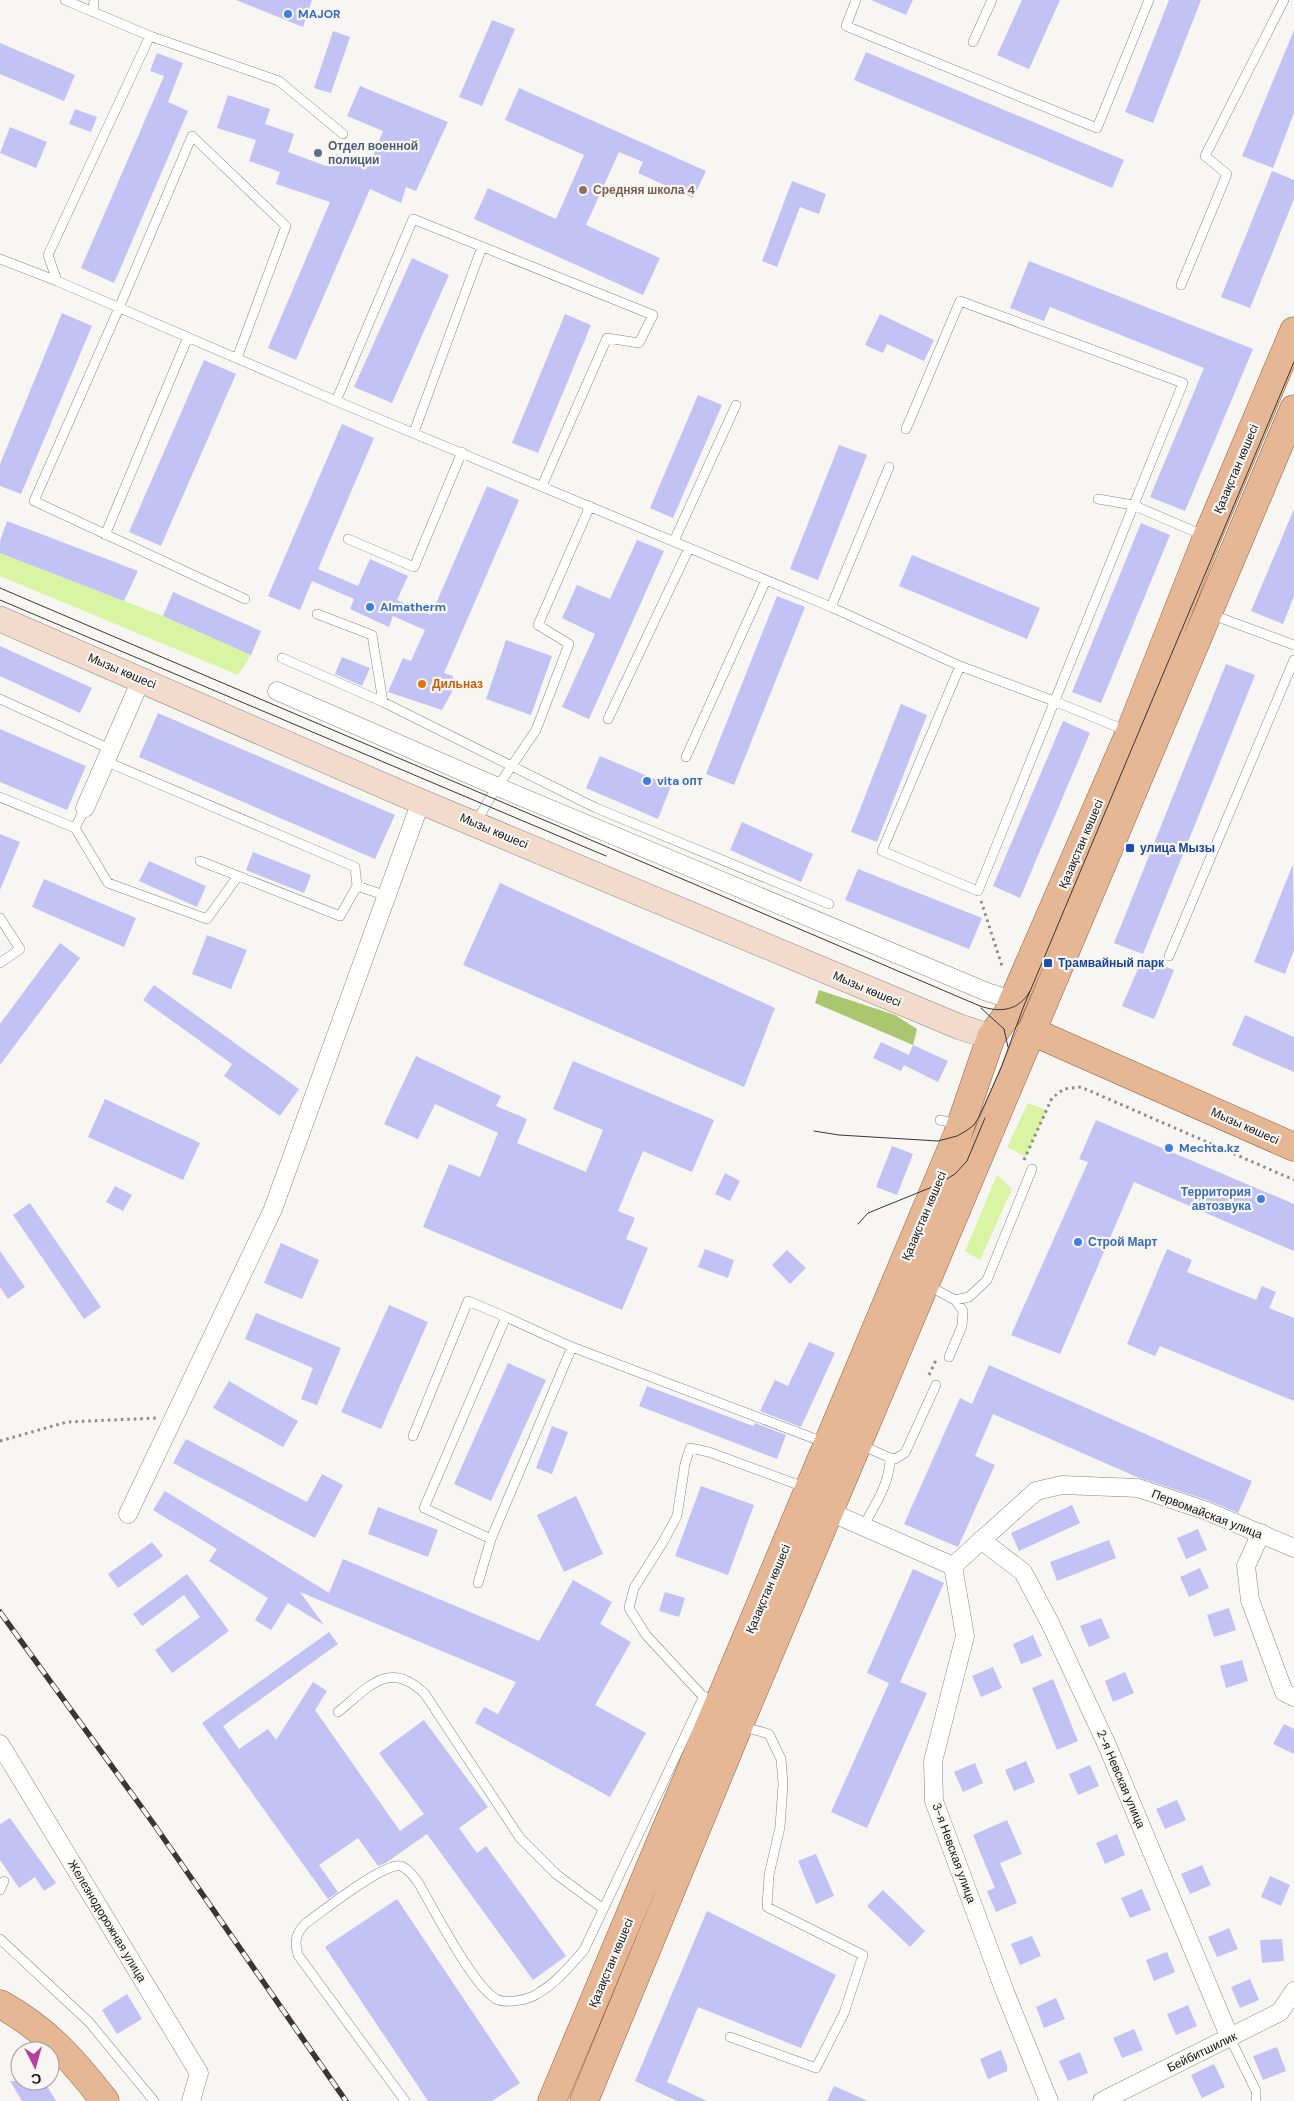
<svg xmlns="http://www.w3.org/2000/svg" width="1294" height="2101" viewBox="0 0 1294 2101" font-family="'DM Sans',sans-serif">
  <rect width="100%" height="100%" fill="#f8f6f3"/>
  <path fill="#d7f5a2" d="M0 553 163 616 251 655 238 675 0 576Z
    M1028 1103 1047 1110 1026 1157 1007 1147Z
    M997 1175 1012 1189 980 1260 965 1251Z"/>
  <path fill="#a9c76f" d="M819 990 895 1015 917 1029 913 1045 815 1003Z"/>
  <path fill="#c2c2f5" d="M236 0H312L303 27Z
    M871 0H913L906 15Z
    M1022 0H1060L1029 69 997 55Z
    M1169 0H1201L1153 123 1125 112Z
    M492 20 515 29 482 106 459 97Z
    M1294 30V113L1273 168 1242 156Z
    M333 31 350 37 331 93 314 88Z
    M0 43 75 75 64 101 0 74Z
    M866 52 1124 160 1112 188 854 80Z
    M157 53 183 63 168 102 188 111 114 283 81 268 164 76 150 71Z
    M360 86 448 122 416 191 406 187 401 203 370 189 296 360 268 348 330 202 276 184 280 172 249 161 256 140 217 128 228 95 270 109 265 124 294 134 288 152 326 166H330L336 154 369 167 383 131 347 116Z
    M519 88 706 171 693 198 638 173 643 162 619 152 586 225 660 258 643 295 474 219 488 188 556 219 584 155 505 120Z
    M75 109 97 117 91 132 69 124Z
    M10 127 47 142 36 168 0 153Z
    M1272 171 1294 180V199L1250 308 1221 297Z
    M792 181 826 194 819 214 800 207 777 267 762 261Z
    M412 258 449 275 392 403 354 387Z
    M1029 261 1253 349 1185 511 1150 497 1204 368 1050 307 1044 321 1010 308Z
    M62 313 92 326 21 494 0 486V464Z
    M565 314 591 325 538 453 512 443Z
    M880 314 934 340 924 361 887 344 883 353 865 345Z
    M204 360 236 374 161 546 129 532Z
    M698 395 722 405 673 518 650 508Z
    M342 424 374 438 318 569 358 586 370 559 408 576 397 600 431 615 487 486 519 500 444 673 453 676 452 692 442 710 388 692 403 658 411 661 425 630 393 616 389 627 350 609 354 599 312 581 300 610 268 596Z
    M839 445 867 455 818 580 790 569Z
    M1294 509V596L1283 624 1251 611Z
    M7 521 138 571 124 601 0 553V541Z
    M1141 523 1170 535 1101 703 1072 692Z
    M637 540 664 551 589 719 562 707 595 634 562 618 577 585 610 599Z
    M912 555 1040 608 1027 639 899 586Z
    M173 592 261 631 251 655 163 616Z
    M777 596 805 607 734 785 706 774Z
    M506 640 552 656 531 715 486 699Z
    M0 646 92 688 80 713 0 676Z
    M342 657 370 668 362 686 335 674Z
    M1226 664 1255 675 1143 954 1114 943Z
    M901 704 927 715 877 842 851 832Z
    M158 713 395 815 375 859 139 757Z
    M1063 721 1090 733 1020 898 993 886Z
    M0 729 86 766 67 810 0 782Z
    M600 756 671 786 658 819 586 788Z
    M742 822 813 854 801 882 730 850Z
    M0 834 20 842 0 890Z
    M253 852 311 875 304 893 246 870Z
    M149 861 206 886 197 907 139 881Z
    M1293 864 1294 950 1285 974 1254 962Z
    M858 869 982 918 969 949 845 900Z
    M44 879 136 918 124 947 32 907Z
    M500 883 775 1008 744 1087 463 965Z
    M207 935 247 950 231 989 192 974Z
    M60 943 80 958 0 1065V1024Z
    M1143 957 1174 970 1154 1019 1122 1006Z
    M154 985 299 1089 280 1116 224 1076 232 1064 143 1000Z
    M1245 1015 1294 1037V1072L1232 1045Z
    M881 1042 909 1055 913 1045 948 1061 938 1082 904 1065 901 1071 873 1058Z
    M416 1056 501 1096 496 1106 527 1119 517 1143 586 1172 603 1130 553 1109 573 1061 714 1120 692 1172 643 1151 618 1211 635 1218 626 1239 648 1248 622 1310 423 1227 449 1164 480 1177 498 1133 435 1104 418 1139 384 1124Z
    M105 1099 200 1143 183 1180 88 1137Z
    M1096 1120 1294 1204V1251L1134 1182 1060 1354 1011 1335 1088 1162 1079 1159Z
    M892 1146 913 1154 897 1195 876 1187Z
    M725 1173 740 1181 730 1201 715 1194Z
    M115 1186 132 1195 123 1211 106 1202Z
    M30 1203 101 1307 84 1319 13 1215Z
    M281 1243 319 1260 302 1299 264 1283Z
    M705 1249 734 1260 728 1278 698 1267Z
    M1167 1249 1192 1260 1187 1272 1256 1300 1262 1286 1276 1292 1269 1308 1294 1318V1401L1160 1346 1155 1356 1127 1344Z
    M787 1250 806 1268 790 1284 772 1265Z
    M0 1251 25 1287 8 1299 0 1287Z
    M389 1305 428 1322 381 1429 341 1412Z
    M256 1313 341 1348 317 1405 301 1399 313 1368 245 1339Z
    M809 1342 835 1353 801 1427 760 1411 775 1380 788 1386Z
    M508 1363 546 1380 491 1501 454 1484Z
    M989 1365 1252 1481 1238 1513 1210 1501 1137 1477 993 1414 975 1456 995 1465 958 1547 904 1524 960 1398 972 1404Z
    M229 1381 298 1421 283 1447 213 1408Z
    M647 1386 753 1426 755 1423 786 1435 777 1459 639 1406Z
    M552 1426 568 1432 552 1474 536 1468Z
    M186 1439 307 1502 322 1474 343 1485 315 1538 173 1463Z
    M701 1486 754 1505 728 1575 675 1556Z
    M165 1491 329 1593 343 1559 539 1641 573 1580 612 1602 600 1624 631 1642 595 1705 646 1733 610 1797 475 1723 484 1707 498 1714 516 1682 300 1592 324 1625 288 1603 271 1630 255 1620 268 1598 209 1561 217 1549 153 1510Z
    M576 1496 603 1554 564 1572 537 1515Z
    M1072 1505 1080 1523 1019 1551 1011 1533Z
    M378 1507 438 1530 428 1557 368 1534Z
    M1198 1529 1207 1550 1186 1559 1177 1538Z
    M1109 1540 1116 1558 1057 1581 1050 1562Z
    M152 1542 163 1556 118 1588 108 1574Z
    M1200 1568 1209 1588 1189 1597 1180 1577Z
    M913 1569 944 1583 900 1682 927 1693 867 1828 831 1812 889 1683 867 1673Z
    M187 1574 229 1631 172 1673 155 1650 200 1617 184 1595 142 1626 133 1614Z
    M665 1592 685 1598 679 1617 659 1611Z
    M1229 1608 1236 1630 1214 1637 1207 1615Z
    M1101 1618 1110 1638 1089 1647 1080 1626Z
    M329 1632 338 1644 223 1726 239 1749 268 1729 276 1740 313 1682 327 1691 315 1710 400 1831 424 1814 379 1753 424 1720 488 1807 459 1828 477 1853 486 1846 566 1956 533 1980 427 1834 387 1862 378 1866 358 1838 319 1865 338 1892 328 1899 202 1723Z
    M1033 1635 1042 1656 1021 1664 1013 1644Z
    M1242 1660 1248 1681 1226 1688 1220 1666Z
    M993 1667 1002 1688 981 1697 972 1676Z
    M1125 1672 1134 1693 1113 1702 1105 1681Z
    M1053 1679 1078 1741 1057 1750 1032 1688Z
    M1284 1724 1294 1729V1754L1273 1744Z
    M1026 1761 1035 1782 1014 1791 1005 1770Z
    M975 1763 983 1783 963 1792 954 1772Z
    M1090 1765 1099 1786 1078 1795 1069 1774Z
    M1177 1800 1186 1820 1165 1829 1156 1809Z
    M10 1818 56 1883 44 1891 35 1877 19 1888 0 1860V1824Z
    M1007 1820 1022 1854 1000 1863 1017 1903 996 1912 987 1891 995 1888 973 1835Z
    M1117 1834 1125 1855 1105 1864 1096 1843Z
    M816 1854 834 1896 816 1904 798 1861Z
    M1202 1865 1211 1885 1190 1894 1181 1874Z
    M1270 1876 1290 1885 1281 1906 1261 1897Z
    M1142 1889 1151 1910 1130 1918 1121 1898Z
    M883 1890 925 1931 910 1947 867 1906Z
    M397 1899 520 2083 492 2101H428L325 1947Z
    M707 1911 836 1975 801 2048 698 2007 667 2082 707 2101H677L635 2081Z
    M1229 1928 1238 1949 1217 1957 1208 1937Z
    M1032 1936 1041 1956 1020 1965 1011 1944Z
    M1282 1939 1284 1961 1262 1963 1260 1940Z
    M1167 1952 1175 1972 1154 1981 1146 1960Z
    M1250 1979 1259 2000 1240 2008 1231 1987Z
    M127 1994 142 2019 117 2034 102 2010Z
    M1056 1998 1065 2019 1044 2028 1036 2007Z
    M1188 2005 1197 2026 1176 2035 1167 2014Z
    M1134 2029 1143 2050 1122 2058 1113 2038Z
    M1277 2047 1286 2071 1263 2080 1253 2056Z
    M1001 2050 1007 2066V2071L988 2079 980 2059Z
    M1080 2052 1088 2073 1068 2081 1059 2061Z
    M1214 2064 1225 2087 1202 2098 1191 2075Z
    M10 2081H44L56 2101H22Z
    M834 2086 868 2101H827Z"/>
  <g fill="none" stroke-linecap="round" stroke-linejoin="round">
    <defs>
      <path id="lane" d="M65 0 150 36 48 255 57 281 336 401 831 607 960 666 1054 701 1127 731
        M856 0 846 26 1097 128 1149 0
        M93 12 94 0
        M150 36 279 81 343 134
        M973 42 992 0
        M0 259 57 281
        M1181 285 1227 174 1205 156 1284 0
        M237 358 286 226 192 136 119 308 34 501 245 599
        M336 401 413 219 653 315 639 343 607 338 542 486
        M906 429 960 301 1183 383 978 891 882 851 960 666
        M414 432 482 247
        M1098 499 1133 505 1205 536
        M105 535 188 337
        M348 539 414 567 462 452
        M674 541 736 405
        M831 607 889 467
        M317 614 372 635 383 702
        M1210 614 1294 645
        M282 658 383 702 596 808 829 904
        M0 699 110 749
        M608 719 689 548
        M686 757 766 580
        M105 761 355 867 357 886 387 896
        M0 797 75 828
        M85 808 75 828 108 883 207 919 238 876
        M475 824 490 798 536 730 569 644 538 625 590 506
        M200 861 340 916 357 886
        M0 918 20 949 0 963
        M1169 956 1294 660
        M940 1120 958 1124
        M927 1285 955 1300 969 1297 987 1280 1032 1169
        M572 1347 506 1317 424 1508 491 1539 572 1347 826 1443
        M949 1357 962 1326 963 1311 955 1300
        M413 1436 468 1301 506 1317
        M861 1445 890 1458 895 1459 905 1453 936 1385
        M863 1527C874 1506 890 1484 890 1458
        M478 1583 491 1539
        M712 1706 646 1635 629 1608 634 1588 663 1542 677 1516 685 1464 690 1448 709 1452 807 1488
        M338 1712C368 1688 389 1658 425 1694L520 1838 556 1874 602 1908
        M0 1890 4 1881
        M0 1939 89 2022 154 2101
        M730 2037 816 2068 844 2013 863 1955 767 1907 769 1875 780 1827 783 1784 781 1759 769 1734 741 1726
        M1230 2038 1256 2091V2101
        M405 2101 298 1955C294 1941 296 1933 306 1923 323 1911 384 1862 401 1866 409 1869 413 1876 418 1882 433 1908 473 1986 496 1999 506 2004 528 2000 537 1994 556 1983 570 1966 584 1950L704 1696"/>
      <path id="street" d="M277 691 498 787 987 992 1013 1000
        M85 808 141 680
        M830 1512 953 1566 1036 1491 1062 1485 1138 1488 1207 1511 1294 1548
        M128 1514 273 1209 421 801
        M1261 1533 1246 1566 1250 1600 1284 1692 1294 1697
        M981 1540 1023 1572 1050 1623 1107 1745 1230 2038
        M953 1566 965 1636 933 1761 934 1801 1005 1992 1049 2101
        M0 1744 199 2073 191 2101
        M1102 2101 1280 2012 1294 1991"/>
      <path id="secondary" d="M0 619 412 798 960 1027 991 1037"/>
      <path id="primary" d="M1031 1031 1294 1147
        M0 2004C47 2030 73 2060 105 2101
        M552 2101 957 1136 991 1037 1007 1015 1130 732 1207 537 1294 331
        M584 2101 739 1725 1294 409"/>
    </defs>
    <use href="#lane" stroke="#878683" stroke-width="10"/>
    <use href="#street" stroke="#878683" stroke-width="19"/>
    <use href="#secondary" stroke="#878683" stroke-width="26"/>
    <use href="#primary" stroke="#915f3a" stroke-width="29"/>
    <path stroke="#8c8b89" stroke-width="3" stroke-dasharray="2.5 4" stroke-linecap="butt" d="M981 901 1003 969
      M1024 1160 1052 1098 1064 1089 1081 1087 1294 1180
      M929 1375 937 1358
      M0 1441 67 1422 157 1418"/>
    <use href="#lane" stroke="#fff" stroke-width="9"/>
    <use href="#street" stroke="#fff" stroke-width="18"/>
    <use href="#secondary" stroke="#f2dbca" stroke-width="25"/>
    <use href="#primary" stroke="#e5b795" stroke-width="28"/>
    <path stroke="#373735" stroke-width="1" d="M0 588 980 1006C1000 1013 1019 1011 1030 991
      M0 600 606 856
      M981 1008 1004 1029 1008 1047
      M814 1131 839 1135 938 1141 957 1136 966 1131 974 1125 979 1117 1001 1068 1023 1008 1294 362
      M858 1224 868 1213 937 1185 955 1174 967 1161 985 1118"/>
    <defs>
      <path id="rail" d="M0 1612 153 1823 346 2101"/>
    </defs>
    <use href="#rail" stroke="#373735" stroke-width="5.5"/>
    <use href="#rail" stroke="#f8f6f3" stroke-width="4" stroke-dasharray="11" stroke-linecap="butt"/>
  </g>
  <g fill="#3f7fe0" stroke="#f8f6f3" stroke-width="2">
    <circle cx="288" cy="14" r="5"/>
    <circle cx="370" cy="607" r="5"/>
    <circle cx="647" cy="781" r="5"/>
    <circle cx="1169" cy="1148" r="5"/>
    <circle cx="1261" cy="1199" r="5"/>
    <circle cx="1078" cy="1242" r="5"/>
  </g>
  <circle fill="#5c6f8a" stroke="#f8f6f3" stroke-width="2" cx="318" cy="153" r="5"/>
  <circle fill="#8d6e63" stroke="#f8f6f3" stroke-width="2" cx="583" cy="190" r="5"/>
  <circle fill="#e8710a" stroke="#f8f6f3" stroke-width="2" cx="422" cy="684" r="5"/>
  <g fill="#1a4fb4" stroke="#f8f6f3" stroke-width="2">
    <rect x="1125" y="843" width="10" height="10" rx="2.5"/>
    <rect x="1043" y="958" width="10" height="10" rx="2.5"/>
  </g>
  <g text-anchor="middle" stroke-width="4.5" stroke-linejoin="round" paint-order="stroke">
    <g font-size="12" font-weight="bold" fill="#366cbe" stroke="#f8f6f3" text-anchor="start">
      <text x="298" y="18">MAJOR</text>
      <text x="380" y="611">Almatherm</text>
      <text x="657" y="785">vita опт</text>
      <text x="1179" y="1152">Mechta.kz</text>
      <text x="1251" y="1196" text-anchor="end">Территория<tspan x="1251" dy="14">автозвука</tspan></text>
      <text x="1088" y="1246">Строй Март</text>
    </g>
    <g font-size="12" font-weight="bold" fill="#4e5e75" stroke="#f8f6f3" text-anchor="start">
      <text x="328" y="150">Отдел военной<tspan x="328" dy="14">полиции</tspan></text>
    </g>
    <g font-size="12" font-weight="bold" fill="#785e54" stroke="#f8f6f3" text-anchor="start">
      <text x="593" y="194">Средняя школа 4</text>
    </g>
    <g font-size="12" fill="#161615" stroke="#f8f6f3">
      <text transform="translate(1236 469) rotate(-67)" y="4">Қазақстан көшесі</text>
      <text transform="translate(122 671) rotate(23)" y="4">Мызы көшесі</text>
      <text transform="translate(494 831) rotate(23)" y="4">Мызы көшесі</text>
      <text transform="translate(1081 844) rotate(-67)" y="4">Қазақстан көшесі</text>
      <text transform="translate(867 989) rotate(23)" y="4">Мызы көшесі</text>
      <text transform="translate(1245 1126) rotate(24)" y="4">Мызы көшесі</text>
      <text transform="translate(924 1216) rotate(-67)" y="4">Қазақстан көшесі</text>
      <text transform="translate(1207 1514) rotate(21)" y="4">Первомайская улица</text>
      <text transform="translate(768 1589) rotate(-67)" y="4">Қазақстан көшесі</text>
      <text transform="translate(1121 1779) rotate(67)" y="4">2-я Невская улица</text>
      <text transform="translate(954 1853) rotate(70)" y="4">3-я Невская улица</text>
      <text transform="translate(107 1921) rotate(59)" y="4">Железнодорожная улица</text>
      <text transform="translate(611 1963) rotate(-67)" y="4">Қазақстан көшесі</text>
      <text transform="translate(1202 2052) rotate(-26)" y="4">Бейбитшилик</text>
    </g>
    <g font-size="12" font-weight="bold" fill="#c56008" stroke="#f8f6f3" text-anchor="start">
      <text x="432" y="688">Дильназ</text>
    </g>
    <g font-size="12" font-weight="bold" fill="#164399" stroke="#f8f6f3" text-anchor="start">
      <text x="1140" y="852">улица Мызы</text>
      <text x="1058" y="967">Трамвайный парк</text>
    </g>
  </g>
  <g transform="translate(35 2066) rotate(174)"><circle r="24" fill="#f8f6f3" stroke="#9e9c9a"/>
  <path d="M0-4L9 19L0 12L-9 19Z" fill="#b54199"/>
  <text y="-8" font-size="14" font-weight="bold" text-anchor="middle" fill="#161615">С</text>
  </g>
</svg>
